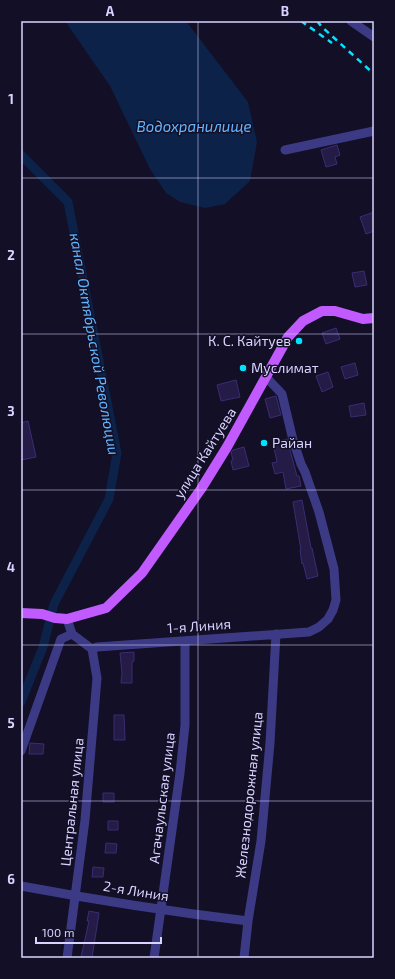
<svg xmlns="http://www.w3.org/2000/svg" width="395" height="979" viewBox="0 0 395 979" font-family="'Exo 2',sans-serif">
  <rect width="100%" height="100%" fill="#130f26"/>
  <path fill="#0c2248" d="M65 21H186L248 102 257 142 250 181 225 204 205 208 180 202 166 193 150 169 110 86Z"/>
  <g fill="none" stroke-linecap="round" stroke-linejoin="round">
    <path stroke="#0c2248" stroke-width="9" d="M21 155 68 202 117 453 109 499 54 604 43 647 21 702"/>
  </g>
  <path fill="#241b47" stroke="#3b2d73" d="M337 145 340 155 335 157 337 164 326 167 321 150Z
    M374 212V231L366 234 360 217Z
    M364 271 367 285 355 287 352 273Z
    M336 328 340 339 326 344 322 333Z
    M355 363 358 375 345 379 341 367Z
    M328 372 333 387 322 392 316 376Z
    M236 380 240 397 221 401 217 385Z
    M276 396 281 415 270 418 265 399Z
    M364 403 366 415 351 417 349 406Z
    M28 421 36 457 21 460V423Z
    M287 439 297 476H299L301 486 286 489 283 472 275 474 272 463 277 462 273 443Z
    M244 447 249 466 233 470 231 461 233 460 231 452 233 450Z
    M302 500 311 548H312L318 576 307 579 303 563 302 564 300 550H301L293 502Z
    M134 652V661L132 662V683H121L122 673 120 653Z
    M114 715H124L125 740H114Z
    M30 743 44 744 43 754H29Z
    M103 793H114V802H103Z
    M108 821H118V830H108Z
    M106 843 117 844 116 853H105Z
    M93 867 104 868 103 877H92Z
    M89 911 99 913 92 958 81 957 89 921H87Z"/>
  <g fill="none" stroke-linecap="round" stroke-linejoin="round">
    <path stroke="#3d3a85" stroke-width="9" d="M351 21 374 37
      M285 150 374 131
      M67 619 72 634 92 649
      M92 649 97 647 309 632 319 627 328 619 333 610 336 600 334 569 319 512 305 472 301 464 293 440 282 394 266 377
      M21 751 61 639 72 634
      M21 886C96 900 172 912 248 921
      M67 958 85 820 97 678 92 649
      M154 958 180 773 185 725V641
      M244 958 248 921 261 841 270 743 276 634"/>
    <path stroke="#c25bff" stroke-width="10" d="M21 613 42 614 55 618 67 619 106 608 142 573 201 489 227 447 288 337 303 321 322 311H335L363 319 374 318"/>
    <path stroke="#00e5ff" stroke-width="2.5" stroke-dasharray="6 5" stroke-linecap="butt" d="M301 21 332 43
      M317 21 322 27 374 74"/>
  </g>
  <path fill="none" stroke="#d9d4ff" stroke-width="1" stroke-opacity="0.55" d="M198 21V958M21 178H374M21 334H374M21 490H374M21 645H374M21 801H374"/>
  <g fill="#00e5ff" stroke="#130f26" stroke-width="1.5">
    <circle cx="299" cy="341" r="4"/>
    <circle cx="243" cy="368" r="4"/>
    <circle cx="264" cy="443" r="4"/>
  </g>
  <g text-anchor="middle" stroke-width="3" stroke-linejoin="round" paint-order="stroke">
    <g font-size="14" fill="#d9d4ff" stroke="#130f26" text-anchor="start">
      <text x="291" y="346" text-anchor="end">К. С. Кайтуев</text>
      <text x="251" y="373">Муслимат</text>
      <text x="272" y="448">Райан</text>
    </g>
    <g font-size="14" fill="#d9d4ff" stroke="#130f26">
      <text transform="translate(205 453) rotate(-58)" y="5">улица Кайтуева</text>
      <text transform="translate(199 626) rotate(-4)" y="5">1-я Линия</text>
      <text transform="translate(249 795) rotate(-84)" y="5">Железнодорожная улица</text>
      <text transform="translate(162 798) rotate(-83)" y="5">Агачаульская улица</text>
      <text transform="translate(72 802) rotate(-84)" y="5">Центральная улица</text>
      <text transform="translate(136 891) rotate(9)" y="5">2-я Линия</text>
    </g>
    <g font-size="15" font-style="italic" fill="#62b6ff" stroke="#130f26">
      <text x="194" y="132">Водохранилище</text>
      <text transform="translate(94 344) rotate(80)" y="5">канал Октябрьской Революции</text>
    </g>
  </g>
  <rect width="395" height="979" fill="none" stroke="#130f26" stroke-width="44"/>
  <path d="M36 937v6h125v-6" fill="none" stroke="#d9d4ff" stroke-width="2"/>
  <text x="42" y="937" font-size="12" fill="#d9d4ff" stroke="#130f26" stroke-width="3" paint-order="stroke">100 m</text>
  <rect x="22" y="22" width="351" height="935" fill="none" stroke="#d9d4ff" stroke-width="1.5"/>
  <g font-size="13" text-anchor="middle" font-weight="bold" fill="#d9d4ff">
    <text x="110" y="16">A</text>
    <text x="285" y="16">B</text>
    <text x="11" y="104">1</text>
    <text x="11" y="260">2</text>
    <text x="11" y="416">3</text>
    <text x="11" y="572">4</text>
    <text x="11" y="728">5</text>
    <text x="11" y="884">6</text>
  </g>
</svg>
